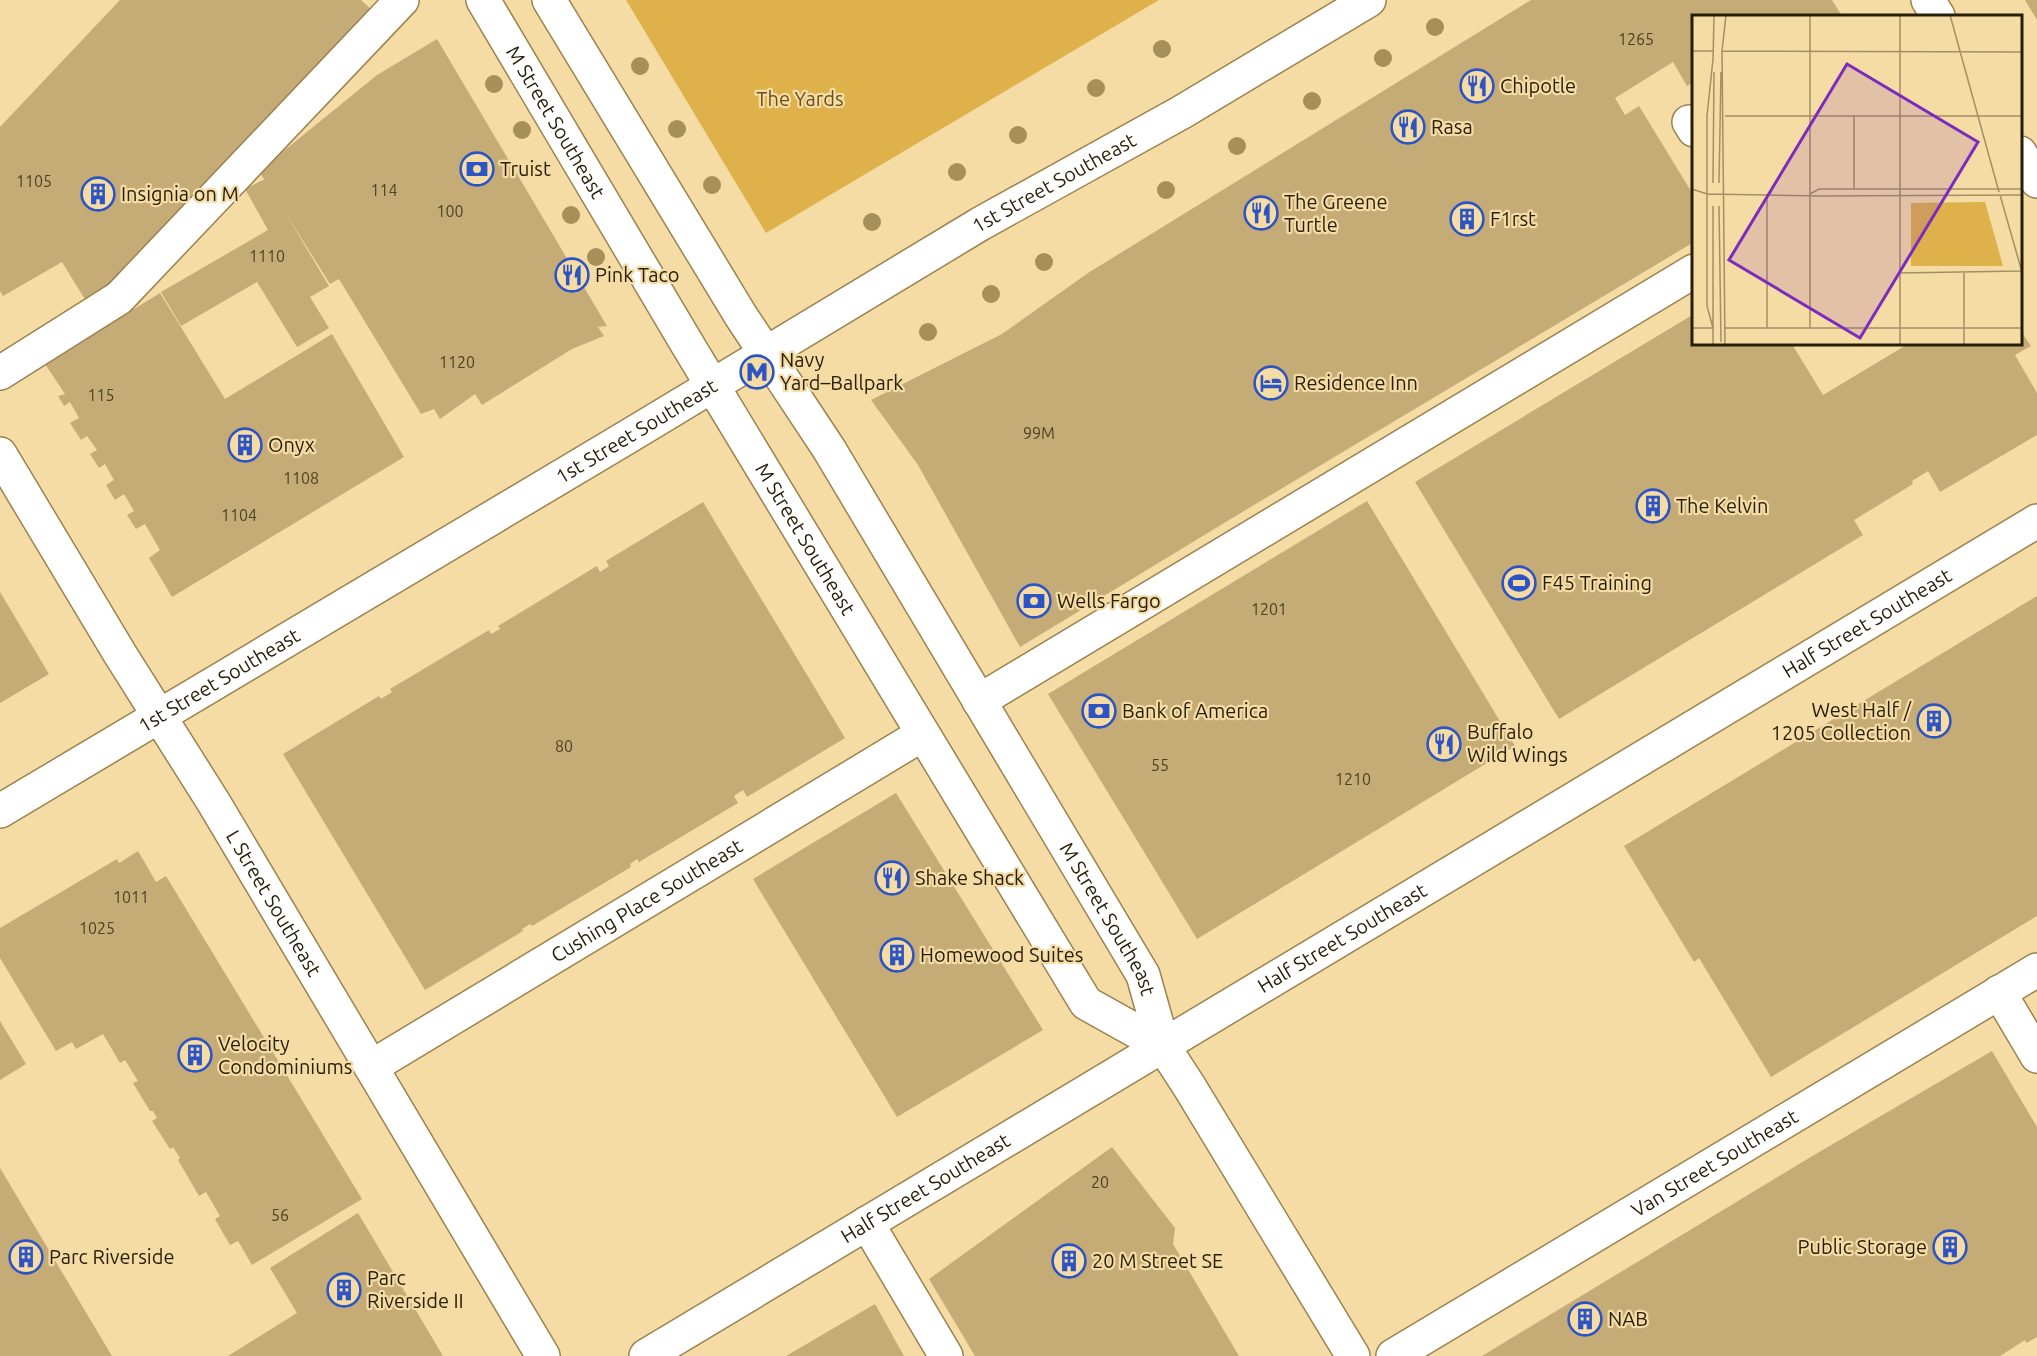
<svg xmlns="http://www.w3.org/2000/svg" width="2037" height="1356" viewBox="0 0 2037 1356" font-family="Ubuntu,sans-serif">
  <rect width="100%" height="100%" fill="#f5dba4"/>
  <path fill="#deb14b" d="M626 0H1159L766 233Z"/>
  <path fill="#c5ac77" d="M120 0H361L374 12 89 306 62 262 3 296 0 291V127Z
    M1531 0H1832L1842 16H1694V82L1687 86 1673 62 1615 98 1625 115 1639 106 1694 196V242L1234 517 1020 647 918 465 871 400 1002 334 1088 273Z
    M2025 0H2037V20Z
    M437 39 607 326 598 327 604 336 572 349 482 405 475 394 440 419 434 409 421 414 339 279 330 284 259 171 377 75Z
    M265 179 329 286 310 297 329 328 297 347 257 282 181 326 161 292 268 230 245 189Z
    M160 293 225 399 332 334 404 457 172 597 149 558 160 550 145 524 136 529 127 515 134 511 124 494 115 500 106 485 114 480 105 464 99 468 90 454 97 450 87 436 81 440 70 423 79 418 70 402 64 406 58 396 65 394 45 364Z
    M1694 314V344H1792L1823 395 1908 344H2020V330L2031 346 2015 355 2037 393V435L1940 492 1928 471 1912 481 1913 484 1854 520 1863 535 1559 719 1415 482Z
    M1367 501 1515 746 1197 939 1048 694Z
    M703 502 845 738 747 797 743 790 734 796 738 803 639 862 637 859 630 864 631 867 532 926 530 924 522 929 523 931 425 990 283 754 379 696 381 699 392 692 390 689 489 630 491 634 500 629 498 626 597 566 600 572 609 566 606 561Z
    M0 592 49 674 0 703Z
    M2037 596V916L1771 1077 1699 958 1694 962 1624 846Z
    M896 793 1043 1030 897 1117 753 879Z
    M138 851 156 882 166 876 362 1199 252 1265 238 1241 230 1245 215 1219 220 1216 206 1192 199 1196 178 1160 180 1158 173 1147 170 1149 152 1121 157 1118 153 1111H150L133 1083 138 1081 125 1060 120 1063 103 1034 76 1049 72 1042 56 1051 0 958V928L117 859 119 863Z
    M0 1021 26 1064 0 1080Z
    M1992 1051 2037 1127V1337L2026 1343 2025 1340 2000 1356H1482L1809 1158Z
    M1112 1147 1175 1228 1173 1244 1239 1356H975L929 1279Z
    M0 1168 106 1346 112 1356H0Z
    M358 1213 443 1356H228L297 1313 270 1268Z
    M875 1304 904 1356H786Z"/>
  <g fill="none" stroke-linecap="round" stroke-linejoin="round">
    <defs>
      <g id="minor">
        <path d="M1928 0 1938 16"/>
        <path d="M1689 122 1694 130"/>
        <path d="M2020 153 2037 181"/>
        <path d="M0 373 119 298 402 0"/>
        <path id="s1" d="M0 454 120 654 214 803 543 1356"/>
        <path d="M979 701 1694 271"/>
        <path id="s2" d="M0 811 629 436 980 224 1182 112 1369 0"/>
        <path d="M1999 992 2037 1056"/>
        <path id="s3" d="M371 1067 923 734"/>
        <path d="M867 1223 946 1356"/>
        <path id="s4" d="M646 1356 2037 521"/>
        <path id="s5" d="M1393 1356 2037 970"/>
      </g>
      <g id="major">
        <path id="s6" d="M483 0 689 347 1086 1003 1163 1046"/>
        <path id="s7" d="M549 0 741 316 829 449 1143 975 1163 1046 1189 1086 1353 1356"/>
      </g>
    </defs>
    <use href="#minor" stroke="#9b834f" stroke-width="36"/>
    <use href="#major" stroke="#9b834f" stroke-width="36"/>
    <use href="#minor" stroke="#fff" stroke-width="33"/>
    <use href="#major" stroke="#fff" stroke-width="33"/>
  </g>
  <g fill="#a78f59">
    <circle cx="1435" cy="27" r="9"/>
    <circle cx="1162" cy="49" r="9"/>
    <circle cx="1383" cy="58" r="9"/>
    <circle cx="640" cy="66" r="9"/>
    <circle cx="494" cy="84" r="9"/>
    <circle cx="1096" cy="88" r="9"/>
    <circle cx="1312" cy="101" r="9"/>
    <circle cx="677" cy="129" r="9"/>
    <circle cx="522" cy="130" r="9"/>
    <circle cx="1018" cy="135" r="9"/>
    <circle cx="1237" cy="146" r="9"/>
    <circle cx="957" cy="172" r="9"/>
    <circle cx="712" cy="185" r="9"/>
    <circle cx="1166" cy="190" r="9"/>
    <circle cx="571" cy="215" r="9"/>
    <circle cx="872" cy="222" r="9"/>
    <circle cx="596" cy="257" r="9"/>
    <circle cx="1044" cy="262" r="9"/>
    <circle cx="991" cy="294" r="9"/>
    <circle cx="928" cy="332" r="9"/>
  </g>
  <defs>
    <symbol id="restaurant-ring" viewBox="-11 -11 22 22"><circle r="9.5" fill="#f5dba4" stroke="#2d54c4" stroke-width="1.5"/><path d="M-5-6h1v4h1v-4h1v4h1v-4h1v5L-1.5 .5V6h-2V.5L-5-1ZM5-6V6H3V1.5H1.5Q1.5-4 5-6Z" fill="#2d54c4"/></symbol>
    <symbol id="bank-ring" viewBox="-11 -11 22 22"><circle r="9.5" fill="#f5dba4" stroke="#2d54c4" stroke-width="1.5"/><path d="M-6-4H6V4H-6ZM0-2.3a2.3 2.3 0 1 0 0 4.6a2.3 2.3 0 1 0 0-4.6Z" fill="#2d54c4"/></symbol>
    <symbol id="building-ring" viewBox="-11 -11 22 22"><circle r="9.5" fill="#f5dba4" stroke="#2d54c4" stroke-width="1.5"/><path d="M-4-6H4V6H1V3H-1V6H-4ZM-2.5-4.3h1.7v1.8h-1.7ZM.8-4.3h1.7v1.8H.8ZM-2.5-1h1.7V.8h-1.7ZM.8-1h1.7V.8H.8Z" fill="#2d54c4"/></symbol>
    <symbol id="metro-ring" viewBox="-11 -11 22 22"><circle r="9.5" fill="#f5dba4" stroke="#2d54c4" stroke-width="1.5"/><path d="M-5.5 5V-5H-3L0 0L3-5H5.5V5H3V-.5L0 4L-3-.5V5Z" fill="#2d54c4"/></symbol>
    <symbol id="hotel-ring" viewBox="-11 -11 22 22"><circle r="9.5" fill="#f5dba4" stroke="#2d54c4" stroke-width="1.5"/><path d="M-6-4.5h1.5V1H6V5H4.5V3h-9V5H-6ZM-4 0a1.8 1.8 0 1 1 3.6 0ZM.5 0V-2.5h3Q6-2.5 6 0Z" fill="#2d54c4"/></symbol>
    <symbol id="stadium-ring" viewBox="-11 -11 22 22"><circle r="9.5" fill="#f5dba4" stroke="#2d54c4" stroke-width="1.5"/><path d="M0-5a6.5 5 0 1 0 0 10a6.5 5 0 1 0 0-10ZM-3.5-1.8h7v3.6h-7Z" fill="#2d54c4"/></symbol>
  </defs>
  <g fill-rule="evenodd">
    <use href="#restaurant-ring" x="1458" y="67" width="38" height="38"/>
    <use href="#restaurant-ring" x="1389" y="108" width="38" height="38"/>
    <use href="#bank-ring" x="458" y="150" width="38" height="38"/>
    <use href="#building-ring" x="79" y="175" width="38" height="38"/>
    <use href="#restaurant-ring" x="1242" y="194" width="38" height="38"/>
    <use href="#building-ring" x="1448" y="200" width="38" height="38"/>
    <use href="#restaurant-ring" x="553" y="256" width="38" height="38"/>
    <use href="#metro-ring" x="738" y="353" width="38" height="38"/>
    <use href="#hotel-ring" x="1252" y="364" width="38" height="38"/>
    <use href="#building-ring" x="226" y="426" width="38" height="38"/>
    <use href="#building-ring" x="1634" y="487" width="38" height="38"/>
    <use href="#stadium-ring" x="1500" y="564" width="38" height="38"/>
    <use href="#bank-ring" x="1015" y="582" width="38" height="38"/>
    <use href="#bank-ring" x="1080" y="692" width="38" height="38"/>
    <use href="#building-ring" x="1915" y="702" width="38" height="38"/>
    <use href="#restaurant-ring" x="1425" y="725" width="38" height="38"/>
    <use href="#restaurant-ring" x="873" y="859" width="38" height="38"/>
    <use href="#building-ring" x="878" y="936" width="38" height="38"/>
    <use href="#building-ring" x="176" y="1036" width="38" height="38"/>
    <use href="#building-ring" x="1931" y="1228" width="38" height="38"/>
    <use href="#building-ring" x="7" y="1238" width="38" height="38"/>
    <use href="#building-ring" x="1050" y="1242" width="38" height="38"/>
    <use href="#building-ring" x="325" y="1271" width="38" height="38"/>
    <use href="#building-ring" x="1566" y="1300" width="38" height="38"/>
  </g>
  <g text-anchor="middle" stroke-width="4.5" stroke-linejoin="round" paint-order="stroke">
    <g font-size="16" fill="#4e4224">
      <text x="1636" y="45">1265</text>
      <text x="34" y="187">1105</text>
      <text x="384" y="196">114</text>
      <text x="450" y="217">100</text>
      <text x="267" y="262">1110</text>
      <text x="457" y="368">1120</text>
      <text x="101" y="401">115</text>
      <text x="1039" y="439">99M</text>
      <text x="301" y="484">1108</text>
      <text x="239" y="521">1104</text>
      <text x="1269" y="615">1201</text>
      <text x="564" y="752">80</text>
      <text x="1160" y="771">55</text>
      <text x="1353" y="785">1210</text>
      <text x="131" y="903">1011</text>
      <text x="97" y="934">1025</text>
      <text x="1100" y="1188">20</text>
      <text x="280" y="1221">56</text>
    </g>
    <g font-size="20" fill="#271e08" stroke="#f5dba4" text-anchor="start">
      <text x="1500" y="93">Chipotle</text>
      <text x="1431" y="134">Rasa</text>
      <text x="500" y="176">Truist</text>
      <text x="121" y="201">Insignia on M</text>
      <text x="1284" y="209">The Greene<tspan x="1284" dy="23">Turtle</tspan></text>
      <text x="1490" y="226">F1rst</text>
      <text x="595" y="282">Pink Taco</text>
      <text x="780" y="367">Navy<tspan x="780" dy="23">Yard–Ballpark</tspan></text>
      <text x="1294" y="390">Residence Inn</text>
      <text x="268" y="452">Onyx</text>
      <text x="1676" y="513">The Kelvin</text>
      <text x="1542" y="590">F45 Training</text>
      <text x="1057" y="608">Wells Fargo</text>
      <text x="1911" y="717" text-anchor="end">West Half /<tspan x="1911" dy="23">1205 Collection</tspan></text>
      <text x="1122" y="718">Bank of America</text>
      <text x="1467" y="739">Buffalo<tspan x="1467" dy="23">Wild Wings</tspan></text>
      <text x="915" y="885">Shake Shack</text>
      <text x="920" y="962">Homewood Suites</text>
      <text x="218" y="1051">Velocity<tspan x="218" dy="23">Condominiums</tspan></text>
      <text x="1927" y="1254" text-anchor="end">Public Storage</text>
      <text x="49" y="1264">Parc Riverside</text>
      <text x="1092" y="1268">20 M Street SE</text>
      <text x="367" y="1285">Parc<tspan x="367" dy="23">Riverside II</tspan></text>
      <text x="1608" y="1326">NAB</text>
    </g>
    <g font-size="20" fill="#67511b" stroke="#f5dba4">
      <text x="800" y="106">The Yards</text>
    </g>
    <g font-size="20" fill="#271e08" stroke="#f5dba4">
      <text dy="7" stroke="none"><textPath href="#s6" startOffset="142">M Street Southeast</textPath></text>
      <text dy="7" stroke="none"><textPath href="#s2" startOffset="1227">1st Street Southeast</textPath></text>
      <text dy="7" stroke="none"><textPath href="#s2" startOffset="741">1st Street Southeast</textPath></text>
      <text dy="7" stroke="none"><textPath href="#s6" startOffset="628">M Street Southeast</textPath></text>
      <text dy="7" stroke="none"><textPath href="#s4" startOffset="1424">Half Street Southeast</textPath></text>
      <text dy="7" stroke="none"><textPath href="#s2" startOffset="255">1st Street Southeast</textPath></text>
      <text dy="7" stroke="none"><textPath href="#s3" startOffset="322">Cushing Place Southeast</textPath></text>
      <text dy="7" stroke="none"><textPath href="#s1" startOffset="526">L Street Southeast</textPath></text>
      <text dy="7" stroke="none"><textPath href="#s7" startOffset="1076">M Street Southeast</textPath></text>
      <text dy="7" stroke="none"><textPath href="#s4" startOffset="812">Half Street Southeast</textPath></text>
      <text dy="7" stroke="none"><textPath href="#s5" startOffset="375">Van Street Southeast</textPath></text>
      <text dy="7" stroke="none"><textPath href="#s4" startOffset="326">Half Street Southeast</textPath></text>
    </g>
  </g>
  <g transform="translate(1692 15)">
    <rect width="330" height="330" fill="#f5dba4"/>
    <path d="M293 187 311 251H219V188Z" fill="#deb14b"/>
    <path fill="none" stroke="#a38f66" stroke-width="1.5" d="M258 0 307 177M0 36H22M30 36 330 37M21 46 22 0M33 101H330M162 101V174M21 168 22 57M27 168 29 57M0 174 15 179 126 181 330 180M118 179 127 174H330M308 180 330 257M27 191 29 327M207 258 329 256M0 313H22M21 313 15 291V101L21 44M32 313H330M75 313V179M118 313V0M21 330V191M33 330 30 36 34 0M208 330V0M272 330V258"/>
    <path fill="#7b2cbf" fill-opacity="0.15" stroke="#7b2cbf" stroke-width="3" d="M155 49 286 127 168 323 37 245Z"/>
    <rect width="330" height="330" fill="none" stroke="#271e08" stroke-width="3"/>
  </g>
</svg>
